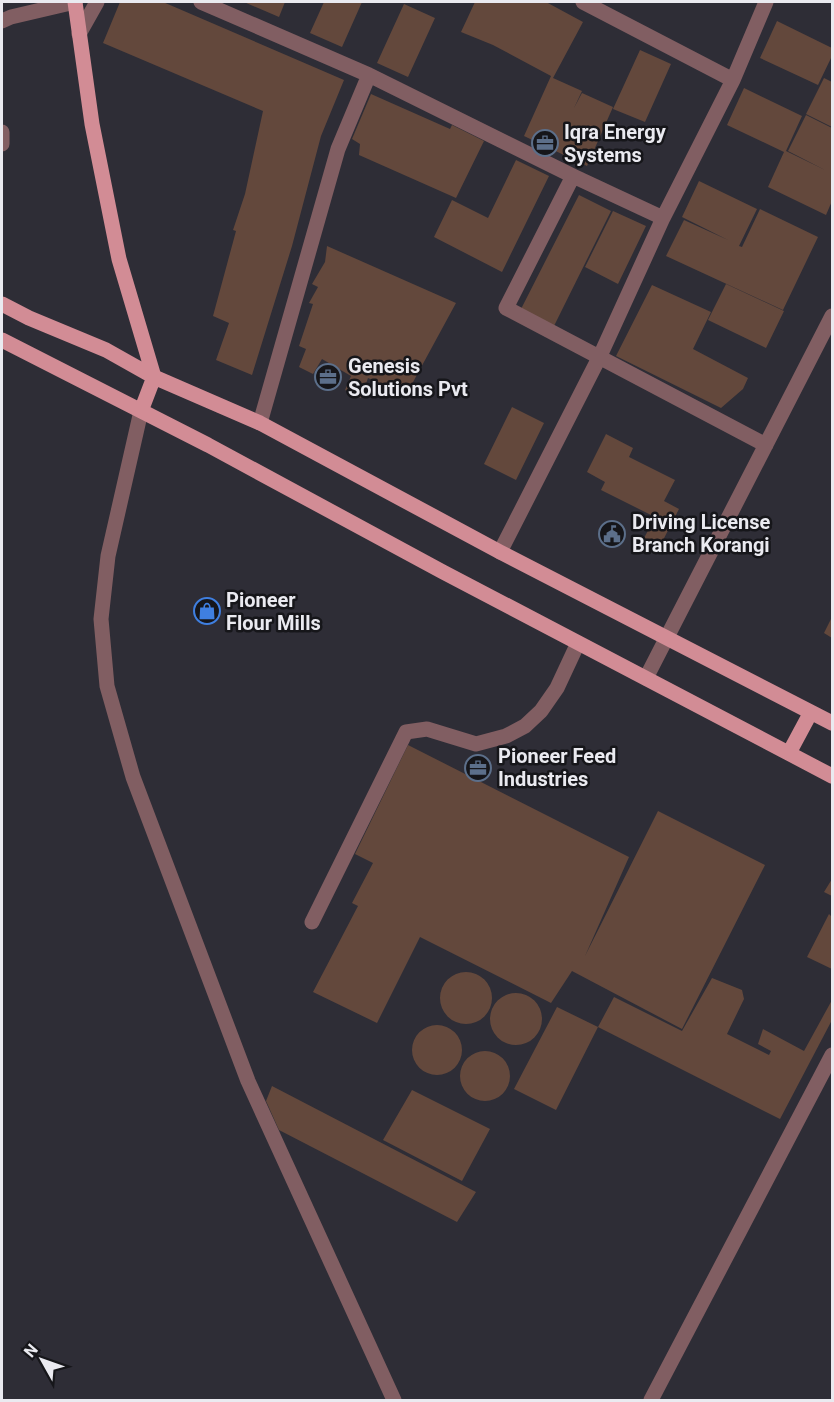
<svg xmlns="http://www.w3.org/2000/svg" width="834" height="1402" viewBox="0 0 834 1402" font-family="Roboto,sans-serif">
  <rect width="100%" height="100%" fill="#2e2d36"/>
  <path fill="#63483c" d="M120 2H163L344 80 321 136 292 246 252 375 216 360 229 323 213 316 236 231 233 230 245 194 263 111 103 43Z
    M244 2H285L279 17Z
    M324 2H362L342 47 310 33Z
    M475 2H546L583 22 553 78 582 91 574 108 582 93 613 107 587 166 524 136 551 76 493 45 461 32Z
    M404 4 435 18 408 77 377 63Z
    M777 21 832 48V56L818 85 760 58Z
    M640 50 671 64 645 122 613 109Z
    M824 78 832 82V127L806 114Z
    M744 88 802 116 786 151 825 170 788 151 806 115 832 128V201L826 215 768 187 784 152 727 125Z
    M371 94 450 129 452 125 484 141 456 198 359 155 360 144 352 139Z
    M516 160 549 176 502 272 434 237 452 200 488 218Z
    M699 181 757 209 739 246 742 247 760 209 818 237 783 310 666 256 684 220 728 240 682 217Z
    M579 195 611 211 554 326 521 309Z
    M613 211 646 226 618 284 585 267Z
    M327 246 456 303 406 395 368 378 361 398 345 390 351 376 322 359 313 374 299 367 306 349 299 346 313 304 309 303 318 287 312 284 325 262Z
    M726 284 784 311 766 348 708 320Z
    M652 285 711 312 693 349 748 378 743 389 721 408 616 356Z
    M512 407 544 423 516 480 484 464Z
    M606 434 633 448 629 457 675 480 664 501 679 509 658 550 642 542 655 517 601 490 605 482 587 472Z
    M832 617V638L824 633Z
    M408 745 629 857 585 956 658 811 765 865 682 1029 572 971 551 1003 420 937 377 1023 313 992 358 906 352 903 373 863 355 854Z
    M832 879V896L824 892Z
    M829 914 832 917V969L807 957Z
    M440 998a26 26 0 1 1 52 0a26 26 0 1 1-52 0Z
    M712 978 742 990 744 999 727 1034 769 1055 771 1051 758 1044 763 1029 804 1051 832 1000V1020L780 1119 598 1027 614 997 682 1031Z
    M490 1019a26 26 0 1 1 52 0a26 26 0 1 1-52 0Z
    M557 1007 598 1027 556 1110 514 1089Z
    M412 1050a25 25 0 1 1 50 0a25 25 0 1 1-50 0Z
    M460 1076a25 25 0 1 1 50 0a25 25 0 1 1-50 0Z
    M272 1086 476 1192 457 1222 279 1130 266 1101Z
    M412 1090 490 1129 462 1181 383 1140Z"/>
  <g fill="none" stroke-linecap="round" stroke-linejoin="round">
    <path stroke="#815e62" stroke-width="15" d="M201 2 369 75
      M583 2 733 80
      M2 21 11 17 75 2
      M79 34 97 2
      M2 132V144
      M573 176 506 308 766 445
      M141 411 108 556 101 619 107 686 133 777 248 1081 394 1400
      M260 423 338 149 369 75 573 176 663 218
      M500 552 600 356 663 218 733 80 766 2
      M646 678 832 316
      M312 922 406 732 427 729 476 744 506 736 525 726 541 711 557 688 578 643
      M651 1400 832 1055"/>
    <path stroke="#d28c95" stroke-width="15" d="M75 2 92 124 119 259 154 377 141 411
      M2 304 29 318 106 350 154 377 260 423 500 552 832 723
      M2 340 208 445 443 572 832 776
      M789 753 811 712"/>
  </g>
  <defs>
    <symbol id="office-ring" viewBox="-11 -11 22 22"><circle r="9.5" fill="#16161a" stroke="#5c6f8a" stroke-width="1.5"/><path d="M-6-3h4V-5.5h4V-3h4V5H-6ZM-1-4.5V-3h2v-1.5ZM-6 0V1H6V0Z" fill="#5c6f8a"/></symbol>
    <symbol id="civic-ring" viewBox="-11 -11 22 22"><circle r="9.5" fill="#16161a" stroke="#5c6f8a" stroke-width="1.5"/><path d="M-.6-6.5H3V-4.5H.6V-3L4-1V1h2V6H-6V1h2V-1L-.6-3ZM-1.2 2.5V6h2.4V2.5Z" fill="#5c6f8a"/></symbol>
    <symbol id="shop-ring" viewBox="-11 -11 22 22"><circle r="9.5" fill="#16161a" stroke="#3f7fe0" stroke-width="1.5"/><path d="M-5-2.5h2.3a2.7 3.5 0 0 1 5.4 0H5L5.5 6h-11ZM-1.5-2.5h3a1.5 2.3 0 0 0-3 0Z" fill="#3f7fe0"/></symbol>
  </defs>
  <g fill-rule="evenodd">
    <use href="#office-ring" x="530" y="128" width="30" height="30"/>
    <use href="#office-ring" x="313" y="362" width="30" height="30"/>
    <use href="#civic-ring" x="597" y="519" width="30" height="30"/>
    <use href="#shop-ring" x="192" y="596" width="30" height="30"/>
    <use href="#office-ring" x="463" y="753" width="30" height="30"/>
  </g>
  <g text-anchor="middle" stroke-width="5" stroke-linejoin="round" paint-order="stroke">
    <g font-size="20" font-weight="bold" fill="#eaeaf0" stroke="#16161a" text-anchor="start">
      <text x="564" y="139">Iqra Energy<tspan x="564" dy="23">Systems</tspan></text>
      <text x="348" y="373">Genesis<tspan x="348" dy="23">Solutions Pvt</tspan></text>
      <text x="632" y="529">Driving License<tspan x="632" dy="23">Branch Korangi</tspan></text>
      <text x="226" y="607">Pioneer<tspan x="226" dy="23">Flour Mills</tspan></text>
      <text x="498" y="763">Pioneer Feed<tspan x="498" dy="23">Industries</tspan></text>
    </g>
  </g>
  <rect width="834" height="1402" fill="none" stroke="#eaeaf0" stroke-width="6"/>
  <g transform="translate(42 1360) rotate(310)" stroke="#16161a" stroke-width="4.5" paint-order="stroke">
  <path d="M0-4.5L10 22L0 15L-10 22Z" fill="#eaeaf0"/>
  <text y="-9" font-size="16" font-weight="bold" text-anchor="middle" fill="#eaeaf0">N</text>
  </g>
</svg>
